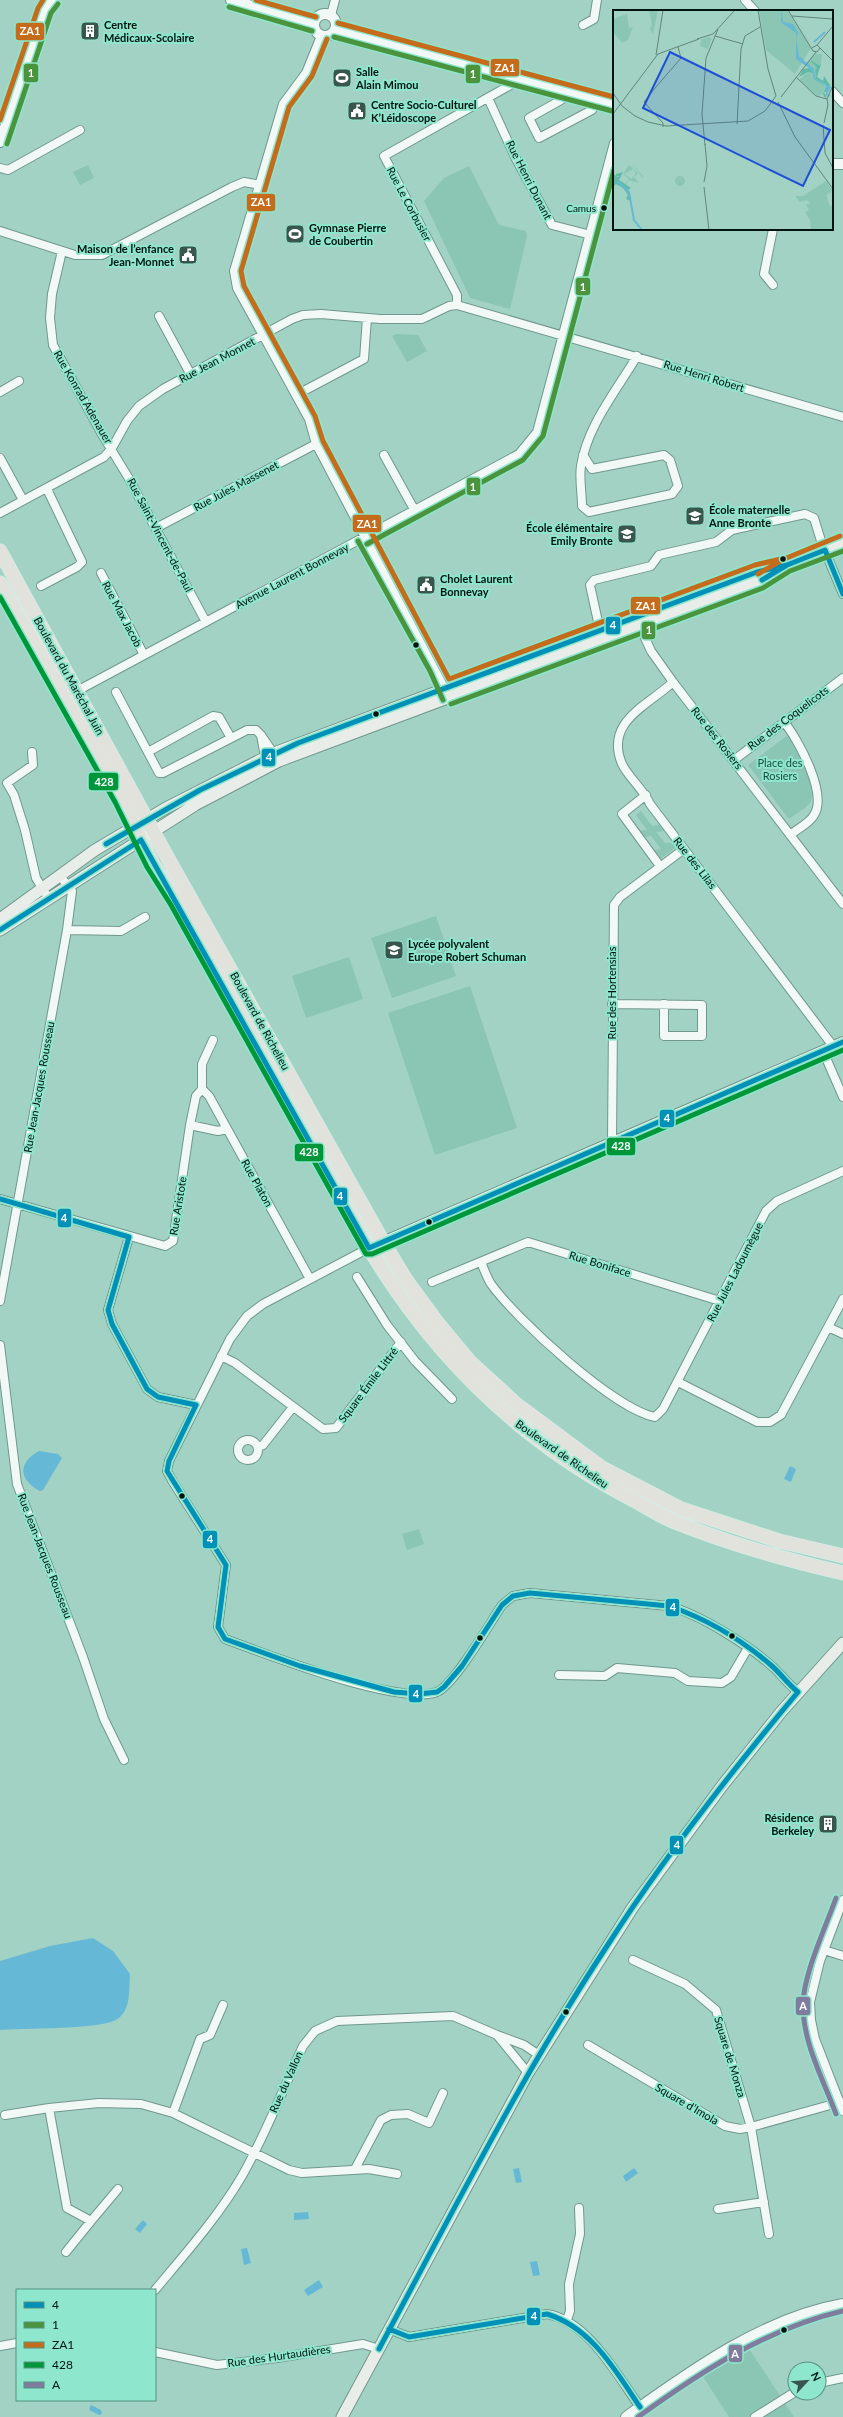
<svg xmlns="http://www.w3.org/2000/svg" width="843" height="2417" viewBox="0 0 843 2417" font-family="Lato,sans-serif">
  <rect width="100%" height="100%" fill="#a2d2c4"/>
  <path fill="#8bc5b4" d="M88 165 94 178 80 185 73 172Z
    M469 166 499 225 526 231 527 236 510 309 470 298 424 201 444 178Z
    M397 334 418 335 427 351 407 362 392 336Z
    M788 735C795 749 821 790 809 804 804 810 795 814 789 819L748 765Z
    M641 811 652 826 660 825 664 831 656 832 665 843H674L676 847 660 859 653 850 661 849 651 836 643 837 638 831 647 830 636 815Z
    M436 916 456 976 392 998 371 938Z
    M349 957 363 999 306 1018 292 976Z
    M470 986 517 1128 435 1155 388 1013Z
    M419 1529 424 1544 407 1550 402 1534Z
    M746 2344 794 2417H729L700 2372Z"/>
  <path fill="#65b9d6" d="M39 1451 58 1454 62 1458 43 1490 40 1491C19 1480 17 1463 39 1451Z
    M790 1466 796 1469 791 1482 784 1479Z
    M93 1938 113 1951 130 1974C129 1989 131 2008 119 2018 106 2030 22 2028 0 2030V1961L50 1946Z
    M519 2168 522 2182 516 2183 513 2169Z
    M634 2168 638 2173 626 2182 623 2176Z
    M308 2212 309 2219 294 2220V2213Z
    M143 2220 147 2224 140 2233 135 2229Z
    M247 2248 251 2263 244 2265 241 2249Z
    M537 2261 540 2275 533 2276 530 2262Z
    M319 2280 323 2287 308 2296 304 2290Z
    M91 2405 101 2410 102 2414 99 2415 89 2410Z"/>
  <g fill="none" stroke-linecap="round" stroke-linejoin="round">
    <defs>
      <path id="minor" d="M745 0 755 11
        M331 15 335 0
        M583 25 594 19 597 0
        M321 36 306 73 283 104 234 271 237 288 309 419 316 444 447 693
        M832 91 843 103
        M566 92 561 100 529 118 539 138 592 110 598 100
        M488 98 515 157 552 225 591 235
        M0 168 8 170 80 130
        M773 229 764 274 773 285
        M0 231 75 255H102L232 187 244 182 261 185
        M62 251 52 294 50 318 53 345 103 436 128 477 206 622
        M457 305V295L384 156 514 83 516 78
        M159 316 191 375
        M0 392 19 381
        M296 395 364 359 367 318
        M384 455 415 511
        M583 455 592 469 664 455 670 460 678 486 672 494 589 512 582 506C582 493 579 478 581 466 587 426 617 390 637 356
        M0 458 23 500
        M0 513 104 457 112 448 127 421 139 406 163 389 292 319 303 315 321 314 380 319H422L449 306 457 305 843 417
        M156 528 316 444
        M101 573 144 655
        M41 586 77 567 82 562 47 489
        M640 627 651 651 673 682 843 904
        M600 631 590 585 594 580 651 566 659 555 716 542 732 530 805 514 814 518 822 544 843 594
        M673 682C649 705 604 721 622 764 629 778 643 789 650 804L833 1046
        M77 691 519 454 537 432 614 143
        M116 692 159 773H163L247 730H256L261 735
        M784 722C798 739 828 794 814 815 809 824 798 828 790 835
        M32 752 33 765 7 783 14 795 25 830 36 878 49 899
        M148 752 213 716 219 717 231 738
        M265 757 261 735 276 757
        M734 760 843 678
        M646 795 622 814 660 866
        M67 930 121 931 145 917
        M612 1004 702 1005V1036H664V1004
        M823 1051 843 1097
        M202 1089 209 1096 310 1279
        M190 1125 218 1131 227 1129
        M612 1141 614 905 620 897 684 849
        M0 1199 165 1246 173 1241 190 1125 196 1096 202 1089V1064L213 1040
        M129 1237 108 1310 112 1324 147 1389 158 1397 196 1405
        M369 1248 263 1304 247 1316 230 1339 169 1461 167 1471 173 1482 226 1565 218 1627 225 1639C266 1654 399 1706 437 1692 454 1685 490 1623 502 1605L513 1596 530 1593 669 1606C701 1615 750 1646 774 1668 782 1676 789 1685 798 1692
        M481 1262C484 1269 487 1278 491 1284 516 1319 615 1410 655 1417L663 1409 766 1211 777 1201 843 1171
        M357 1277 387 1325 415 1361 452 1399
        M432 1282 528 1242 720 1301
        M0 1301 67 930 72 891 60 876
        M828 1327 843 1334
        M0 1345 17 1484 83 1657 104 1719 124 1760
        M221 1356 235 1363 323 1429 336 1428 401 1342
        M678 1382 757 1422H770L781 1415 843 1299
        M238 1450a10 10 0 1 1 20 0a10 10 0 1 1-20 0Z
        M258 1447 263 1445 293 1407
        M559 1675 605 1676 617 1668 675 1673 688 1681 722 1683 731 1677 748 1648
        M843 1900 820 1961 810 2002 811 2020 815 2039 843 2111
        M824 1950 843 1956
        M633 1960 685 1984 716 2010 751 2127 769 2234
        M588 2045 725 2126 740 2129 751 2127 841 2102
        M528 2073 497 2035 524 2045 539 2055
        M49 2108 67 2208 91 2221 118 2189
        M173 2113 200 2039 210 2035 223 2005
        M5 2115 49 2108 99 2103 141 2104 173 2113 289 2170 302 2173 369 2169 397 2174
        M355 2169 381 2120 391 2115 408 2114 429 2123 443 2093
        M718 2209 764 2202
        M66 2252 91 2221
        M155 2290C185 2254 218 2217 242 2176 266 2134 283 2089 303 2046L315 2031 337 2021 453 2016 497 2035
        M567 2320 570 2311 569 2284 580 2234 579 2208
        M389 2329 409 2337 547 2314C588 2321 617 2375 640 2407
        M0 2346 17 2343
        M155 2352 217 2365 277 2358 363 2344 379 2349
        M819 2383 843 2378
        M755 2417 795 2392"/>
      <path id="tertiary" d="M231 0 314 24
        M314 25a11 11 0 1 1 22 0a11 11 0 1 1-22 0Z
        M336 30 614 104
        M0 142 45 10 52 0
        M832 164H843
        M369 1248 843 1042
        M626 2417C690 2371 763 2318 843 2304"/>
      <path id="secondary" d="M0 919 95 850 166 808 274 753 757 572 777 567
        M0 930 195 805 279 761 761 581 787 565 843 543
        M342 2417 528 2073 633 1907 722 1786 781 1712 843 1643"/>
      <path id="primary" d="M0 551 165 853 383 1242 406 1280 436 1321 470 1362 516 1404 602 1468 681 1509 779 1541 843 1556
        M0 583 121 799 153 864 177 901 369 1248C433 1355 519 1440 630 1498 645 1506 660 1516 675 1522 730 1544 786 1560 843 1573"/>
    </defs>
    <use href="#minor" stroke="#70988d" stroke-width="10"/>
    <use href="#tertiary" stroke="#70988d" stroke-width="12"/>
    <use href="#secondary" stroke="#70988d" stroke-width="13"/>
    <use href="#primary" stroke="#d5ebe4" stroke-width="15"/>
    <use href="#minor" stroke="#f1f8f6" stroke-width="8"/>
    <use href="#tertiary" stroke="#f1f8f6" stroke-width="10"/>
    <use href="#secondary" stroke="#e9ede9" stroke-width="11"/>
    <use href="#primary" stroke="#e2e2dc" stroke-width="13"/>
    <defs>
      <path id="bus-1" d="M762 580 787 565 825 550 843 594
        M106 844 200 790 298 743 757 572 787 565
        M0 930 141 840 369 1248 843 1042
        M0 1199 129 1237
        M129 1237 108 1310 112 1324 147 1389 158 1397 196 1405
        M196 1405 169 1461 167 1471 226 1565 218 1627 225 1639 300 1666 394 1692 419 1694 437 1692 444 1687 462 1666 502 1605 513 1596 530 1593 669 1606C707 1619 742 1640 772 1666 781 1674 788 1684 798 1692
        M389 2329 409 2337 547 2314C592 2328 615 2370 640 2407
        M379 2349C452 2213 522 2075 607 1946 664 1857 730 1773 798 1692"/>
      <path id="bus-2" d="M229 7 312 31
        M334 37 612 111
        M7 144 51 13 58 4
        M358 541 430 671 443 700
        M367 544 523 460 543 436 614 170
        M451 704 763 588 790 571 843 551"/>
      <path id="bus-3" d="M256 0 316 17
        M338 23 614 97
        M327 39 312 76 289 107 241 271 244 286 315 416 323 441 449 679 755 565 785 558
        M0 120 38 8 43 0
        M758 574 784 559 840 536"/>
      <path id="bus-4" d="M0 597 115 802 147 867 171 905 366 1254H372L843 1050"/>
      <path id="bus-5" d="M836 1898C826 1926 804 1973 803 2003 802 2041 823 2079 836 2114
        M638 2417C702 2371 766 2329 843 2311"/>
    </defs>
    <use href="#bus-1" stroke="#8ee6cc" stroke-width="8"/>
    <use href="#bus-2" stroke="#8ee6cc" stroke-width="8"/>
    <use href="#bus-3" stroke="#8ee6cc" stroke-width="8"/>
    <use href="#bus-4" stroke="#8ee6cc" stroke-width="8"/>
    <use href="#bus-5" stroke="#8ee6cc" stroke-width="8"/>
    <use href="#bus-1" stroke="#0090b8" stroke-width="5"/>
    <use href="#bus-2" stroke="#4a943d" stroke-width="5"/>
    <use href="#bus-3" stroke="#c46c1c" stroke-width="5"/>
    <use href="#bus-4" stroke="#00973b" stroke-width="5"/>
    <use href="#bus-5" stroke="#7f7c9e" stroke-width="5"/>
  </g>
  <defs>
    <symbol id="building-square" viewBox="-11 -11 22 22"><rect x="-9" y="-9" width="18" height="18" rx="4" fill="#39564d" stroke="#8ee6cc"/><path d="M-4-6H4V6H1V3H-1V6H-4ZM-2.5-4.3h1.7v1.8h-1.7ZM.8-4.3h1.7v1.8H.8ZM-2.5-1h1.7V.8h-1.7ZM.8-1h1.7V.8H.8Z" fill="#fff"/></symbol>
    <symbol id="stadium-square" viewBox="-11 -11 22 22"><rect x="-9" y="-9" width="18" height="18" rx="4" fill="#39564d" stroke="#8ee6cc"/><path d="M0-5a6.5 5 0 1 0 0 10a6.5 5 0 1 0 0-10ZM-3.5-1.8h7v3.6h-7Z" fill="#fff"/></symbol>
    <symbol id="civic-square" viewBox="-11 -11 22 22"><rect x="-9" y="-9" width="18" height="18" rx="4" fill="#39564d" stroke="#8ee6cc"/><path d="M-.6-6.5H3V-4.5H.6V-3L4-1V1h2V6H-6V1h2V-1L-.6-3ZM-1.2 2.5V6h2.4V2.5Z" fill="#fff"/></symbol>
    <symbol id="school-square" viewBox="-11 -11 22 22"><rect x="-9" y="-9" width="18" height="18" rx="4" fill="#39564d" stroke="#8ee6cc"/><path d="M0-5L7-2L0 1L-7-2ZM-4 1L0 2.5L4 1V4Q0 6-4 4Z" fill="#fff"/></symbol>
  </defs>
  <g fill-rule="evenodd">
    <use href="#building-square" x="79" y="20" width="22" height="22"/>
    <use href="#stadium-square" x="331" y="67" width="22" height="22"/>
    <use href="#civic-square" x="346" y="100" width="22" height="22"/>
    <use href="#stadium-square" x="284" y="223" width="22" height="22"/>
    <use href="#civic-square" x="177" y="244" width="22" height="22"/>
    <use href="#school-square" x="684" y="505" width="22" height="22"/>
    <use href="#school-square" x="616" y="523" width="22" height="22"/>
    <use href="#civic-square" x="415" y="574" width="22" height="22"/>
    <use href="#school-square" x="383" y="939" width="22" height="22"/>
    <use href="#building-square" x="817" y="1813" width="22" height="22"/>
  </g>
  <g fill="#00140d" stroke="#8ee6cc" stroke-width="1.5">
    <circle cx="604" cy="208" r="3.5"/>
    <circle cx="783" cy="559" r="3.5"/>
    <circle cx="416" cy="645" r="3.5"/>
    <circle cx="376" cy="714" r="3.5"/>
    <circle cx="429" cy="1222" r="3.5"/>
    <circle cx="182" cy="1496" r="3.5"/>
    <circle cx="732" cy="1636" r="3.5"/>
    <circle cx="480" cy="1638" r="3.5"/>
    <circle cx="566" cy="2012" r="3.5"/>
    <circle cx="784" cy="2330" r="3.5"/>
  </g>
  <g text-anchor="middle" stroke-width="4" stroke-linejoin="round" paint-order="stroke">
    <g font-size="10" fill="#00140d" stroke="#8ee6cc" text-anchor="end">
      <text x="596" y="212">Camus</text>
    </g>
    <g font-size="11" font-weight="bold" fill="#00140d" stroke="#8ee6cc" text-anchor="start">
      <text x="104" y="29">Centre<tspan x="104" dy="13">Médicaux-Scolaire</tspan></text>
      <text x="356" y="76">Salle<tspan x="356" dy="13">Alain Mimou</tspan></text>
      <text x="371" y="109">Centre Socio-Culturel<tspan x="371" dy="13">K’Léidoscope</tspan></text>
      <text x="309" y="232">Gymnase Pierre<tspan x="309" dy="13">de Coubertin</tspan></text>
      <text x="174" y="253" text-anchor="end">Maison de l’enfance<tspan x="174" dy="13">Jean-Monnet</tspan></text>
      <text x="709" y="514">École maternelle<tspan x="709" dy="13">Anne Bronte</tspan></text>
      <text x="613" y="532" text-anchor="end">École élémentaire<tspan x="613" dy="13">Emily Bronte</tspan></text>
      <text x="440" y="583">Cholet Laurent<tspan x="440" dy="13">Bonnevay</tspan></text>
      <text x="408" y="948">Lycée polyvalent<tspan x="408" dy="13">Europe Robert Schuman</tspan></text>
      <text x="814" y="1822" text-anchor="end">Résidence<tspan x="814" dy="13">Berkeley</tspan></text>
    </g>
    <g font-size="11" fill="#00140d" stroke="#8ee6cc">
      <text transform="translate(529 180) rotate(63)" y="4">Rue Henri Dunant</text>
      <text transform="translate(409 204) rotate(62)" y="4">Rue Le Corbusier</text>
      <text transform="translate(217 360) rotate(-28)" y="4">Rue Jean Monnet</text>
      <text transform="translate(704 376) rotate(17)" y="4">Rue Henri Robert</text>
      <text transform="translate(83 397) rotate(60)" y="4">Rue Konrad Adenauer</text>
      <text transform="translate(236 486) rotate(-28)" y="4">Rue Jules Massenet</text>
      <text transform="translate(160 535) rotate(62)" y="4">Rue Saint-Vincent-de-Paul</text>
      <text transform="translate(292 576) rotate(-28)" y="4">Avenue Laurent Bonnevay</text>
      <text transform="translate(122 614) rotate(62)" y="4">Rue Max Jacob</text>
      <text transform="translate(69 676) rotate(61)" y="4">Boulevard du Maréchal Juin</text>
      <text transform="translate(788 718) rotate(-37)" y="4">Rue des Coquelicots</text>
      <text transform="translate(717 738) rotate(52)" y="4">Rue des Rosiers</text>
      <text transform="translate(695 863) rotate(52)" y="4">Rue des Lilas</text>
      <text transform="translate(612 993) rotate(-90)" y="4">Rue des Hortensias</text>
      <text transform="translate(260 1021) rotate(61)" y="4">Boulevard de Richelieu</text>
      <text transform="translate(39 1087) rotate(-80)" y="4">Rue Jean-Jacques Rousseau</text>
      <text transform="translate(257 1183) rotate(61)" y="4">Rue Platon</text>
      <text transform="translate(178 1206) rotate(-81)" y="4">Rue Aristote</text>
      <text transform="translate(600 1264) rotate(17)" y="4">Rue Boniface</text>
      <text transform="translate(735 1272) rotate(-63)" y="4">Rue Jules Ladoumègue</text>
      <text transform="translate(368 1385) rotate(-53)" y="4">Square Émile Littré</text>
      <text transform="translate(562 1454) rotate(35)" y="4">Boulevard de Richelieu</text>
      <text transform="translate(45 1556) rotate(69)" y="4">Rue Jean-Jacques Rousseau</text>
      <text transform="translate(730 2057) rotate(73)" y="4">Square de Monza</text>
      <text transform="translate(286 2082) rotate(-66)" y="4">Rue du Vallon</text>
      <text transform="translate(687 2104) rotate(30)" y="4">Square d’Imola</text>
      <text transform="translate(279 2356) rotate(-8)" y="4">Rue des Hurtaudières</text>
    </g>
    <g font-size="11" fill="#1b4d40" stroke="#8ee6cc">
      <text x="780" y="767">Place des<tspan x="780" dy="13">Rosiers</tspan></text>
    </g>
  </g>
  <g transform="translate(613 10)">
    <rect width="220" height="220" fill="#a2d2c4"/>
    <path d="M36 0H45L40 24 37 19 39 15ZM146 0H174L198 38 182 64 153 40ZM14 4 16 18 20 17 15 30 9 33 0 22V9ZM96 27 99 28 95 39 87 36 89 29ZM202 44H209L208 54 206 55 200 51 205 58 202 60 194 53ZM195 62 200 63 205 72 212 76 210 84 204 86 186 70ZM18 153 30 166V168L26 173 15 170 13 175 6 170 12 174 16 169 10 164 16 155 25 163 23 166 21 165 23 163 20 159 11 164 19 169 20 166 26 173 30 168ZM62 171a5 5 0 1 1 10 0a5 5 0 1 1-10 0ZM213 171 220 181 213 185 217 196 220 195V220H198L197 210 192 202 196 200 193 195 197 193 194 190 187 192 182 186H190Z" fill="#8bc5b4"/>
    <path d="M197 50 206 55 208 54 204 67 210 71 211 66 218 77 203 69 202 60 204 58ZM197 58 201 63 202 70 213 75 214 79 213 81 211 83 214 86 212 88 210 84 213 76 205 72 201 69 200 63 195 62 186 67 190 59ZM10 162 6 170 18 178 15 180 18 191 13 189 15 185 10 178 3 174 0 177V163L4 167 6 166H3V164Z" fill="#5fbba5"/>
    <path d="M168 0 170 12 180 14 185 23 183 28 186 46 201 59 203 69 218 77 214 84 220 87 213 85V75L202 70 199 60 183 49V23L168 12Z" fill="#65b9d6"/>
    <path fill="none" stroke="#65b9d6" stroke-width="2" d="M201 32 212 22M4 171 16 182 21 210 29 220"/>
    <path fill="none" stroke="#61867b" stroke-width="1" d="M145 0 155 59 163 86M175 0 200 41 204 42 207 38 204 35 199 38M179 6 220 9M102 26 130 34M84 29 100 24 122 0M204 35 220 16M207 38 220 51M43 45 50 0M183 67 203 86 214 89 215 95 211 113M43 77 31 92 50 113V117M43 77 68 48 65 37M0 83 9 96 22 106 35 112 53 116 135 111 152 101 163 86M168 87 203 42M214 89 220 75M165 92 182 127 220 179M0 104 45 44 86 29M124 114 128 39 132 26 147 17M210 115 212 143 220 158M92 135 89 104 93 48 105 19M91 172 94 156 92 134M91 177 96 220"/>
    <path fill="#1d4ed8" fill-opacity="0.15" stroke="#1d4ed8" stroke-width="2" d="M57 42 217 120 190 176 30 98Z"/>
    <rect width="220" height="220" fill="none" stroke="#00140d" stroke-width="2"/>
  </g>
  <g stroke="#8ee6cc" stroke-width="1.5">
    <rect x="15" y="22" width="30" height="19" rx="4" fill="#c46c1c"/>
    <rect x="490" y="58" width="30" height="19" rx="4" fill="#c46c1c"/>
    <rect x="23" y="63" width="16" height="20" rx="4" fill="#4a943d"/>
    <rect x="465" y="64" width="16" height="20" rx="4" fill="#4a943d"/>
    <rect x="246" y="193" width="30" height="19" rx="4" fill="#c46c1c"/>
    <rect x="575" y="277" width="16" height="19" rx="4" fill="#4a943d"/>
    <rect x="466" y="477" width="15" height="19" rx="4" fill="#4a943d"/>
    <rect x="352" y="514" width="30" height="19" rx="4" fill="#c46c1c"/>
    <rect x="630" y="596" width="31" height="19" rx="4" fill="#c46c1c"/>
    <rect x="605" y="616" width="16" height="19" rx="4" fill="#0090b8"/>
    <rect x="641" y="621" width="15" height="19" rx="4" fill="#4a943d"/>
    <rect x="261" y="748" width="15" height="19" rx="4" fill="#0090b8"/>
    <rect x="88" y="772" width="31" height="19" rx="4" fill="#00973b"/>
    <rect x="659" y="1109" width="16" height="19" rx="4" fill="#0090b8"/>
    <rect x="606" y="1137" width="30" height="19" rx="4" fill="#00973b"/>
    <rect x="294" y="1143" width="30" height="19" rx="4" fill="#00973b"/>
    <rect x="333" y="1187" width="15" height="19" rx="4" fill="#0090b8"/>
    <rect x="57" y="1208" width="15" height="20" rx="4" fill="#0090b8"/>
    <rect x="202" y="1530" width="16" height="19" rx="4" fill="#0090b8"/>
    <rect x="665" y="1598" width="15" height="19" rx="4" fill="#0090b8"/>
    <rect x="408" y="1684" width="15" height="19" rx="4" fill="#0090b8"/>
    <rect x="669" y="1835" width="15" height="20" rx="4" fill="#0090b8"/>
    <rect x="795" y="1996" width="16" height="20" rx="4" fill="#7f7c9e"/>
    <rect x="526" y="2307" width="15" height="19" rx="4" fill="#0090b8"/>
    <rect x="728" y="2344" width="15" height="19" rx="4" fill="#7f7c9e"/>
  </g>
  <g font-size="11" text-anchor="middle" font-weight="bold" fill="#fff">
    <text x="30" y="35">ZA1</text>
    <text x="505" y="72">ZA1</text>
    <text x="31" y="77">1</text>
    <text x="473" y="78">1</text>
    <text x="261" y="206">ZA1</text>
    <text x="583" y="291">1</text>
    <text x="473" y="491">1</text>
    <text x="367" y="528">ZA1</text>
    <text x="646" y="610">ZA1</text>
    <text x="613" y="629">4</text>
    <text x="649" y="634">1</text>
    <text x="269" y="761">4</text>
    <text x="104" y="786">428</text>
    <text x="667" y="1122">4</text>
    <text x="621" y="1150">428</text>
    <text x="309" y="1156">428</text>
    <text x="340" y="1200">4</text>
    <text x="64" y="1222">4</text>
    <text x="210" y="1543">4</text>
    <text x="673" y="1611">4</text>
    <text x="416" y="1698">4</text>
    <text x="677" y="1849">4</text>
    <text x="803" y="2010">A</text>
    <text x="534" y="2320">4</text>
    <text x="735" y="2358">A</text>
  </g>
  <rect x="16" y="2289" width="140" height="112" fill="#8ee6cc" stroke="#559280"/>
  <rect x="24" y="2302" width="20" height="6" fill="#0090b8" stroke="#559280"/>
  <text x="52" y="2309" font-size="12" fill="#00140d">4</text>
  <rect x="24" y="2322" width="20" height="6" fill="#4a943d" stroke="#559280"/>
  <text x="52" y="2329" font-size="12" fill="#00140d">1</text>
  <rect x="24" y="2342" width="20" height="6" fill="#c46c1c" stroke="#559280"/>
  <text x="52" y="2349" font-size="12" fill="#00140d">ZA1</text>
  <rect x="24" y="2362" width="20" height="6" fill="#00973b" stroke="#559280"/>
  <text x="52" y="2369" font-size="12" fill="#00140d">428</text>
  <rect x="24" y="2382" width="20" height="6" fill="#7f7c9e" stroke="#559280"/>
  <text x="52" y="2389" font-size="12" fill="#00140d">A</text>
  <g transform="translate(807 2381) rotate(64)"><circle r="19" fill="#8ee6cc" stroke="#559280"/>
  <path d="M0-3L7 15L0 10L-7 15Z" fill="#39564d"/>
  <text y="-6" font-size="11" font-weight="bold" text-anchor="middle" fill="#00140d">N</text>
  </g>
</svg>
